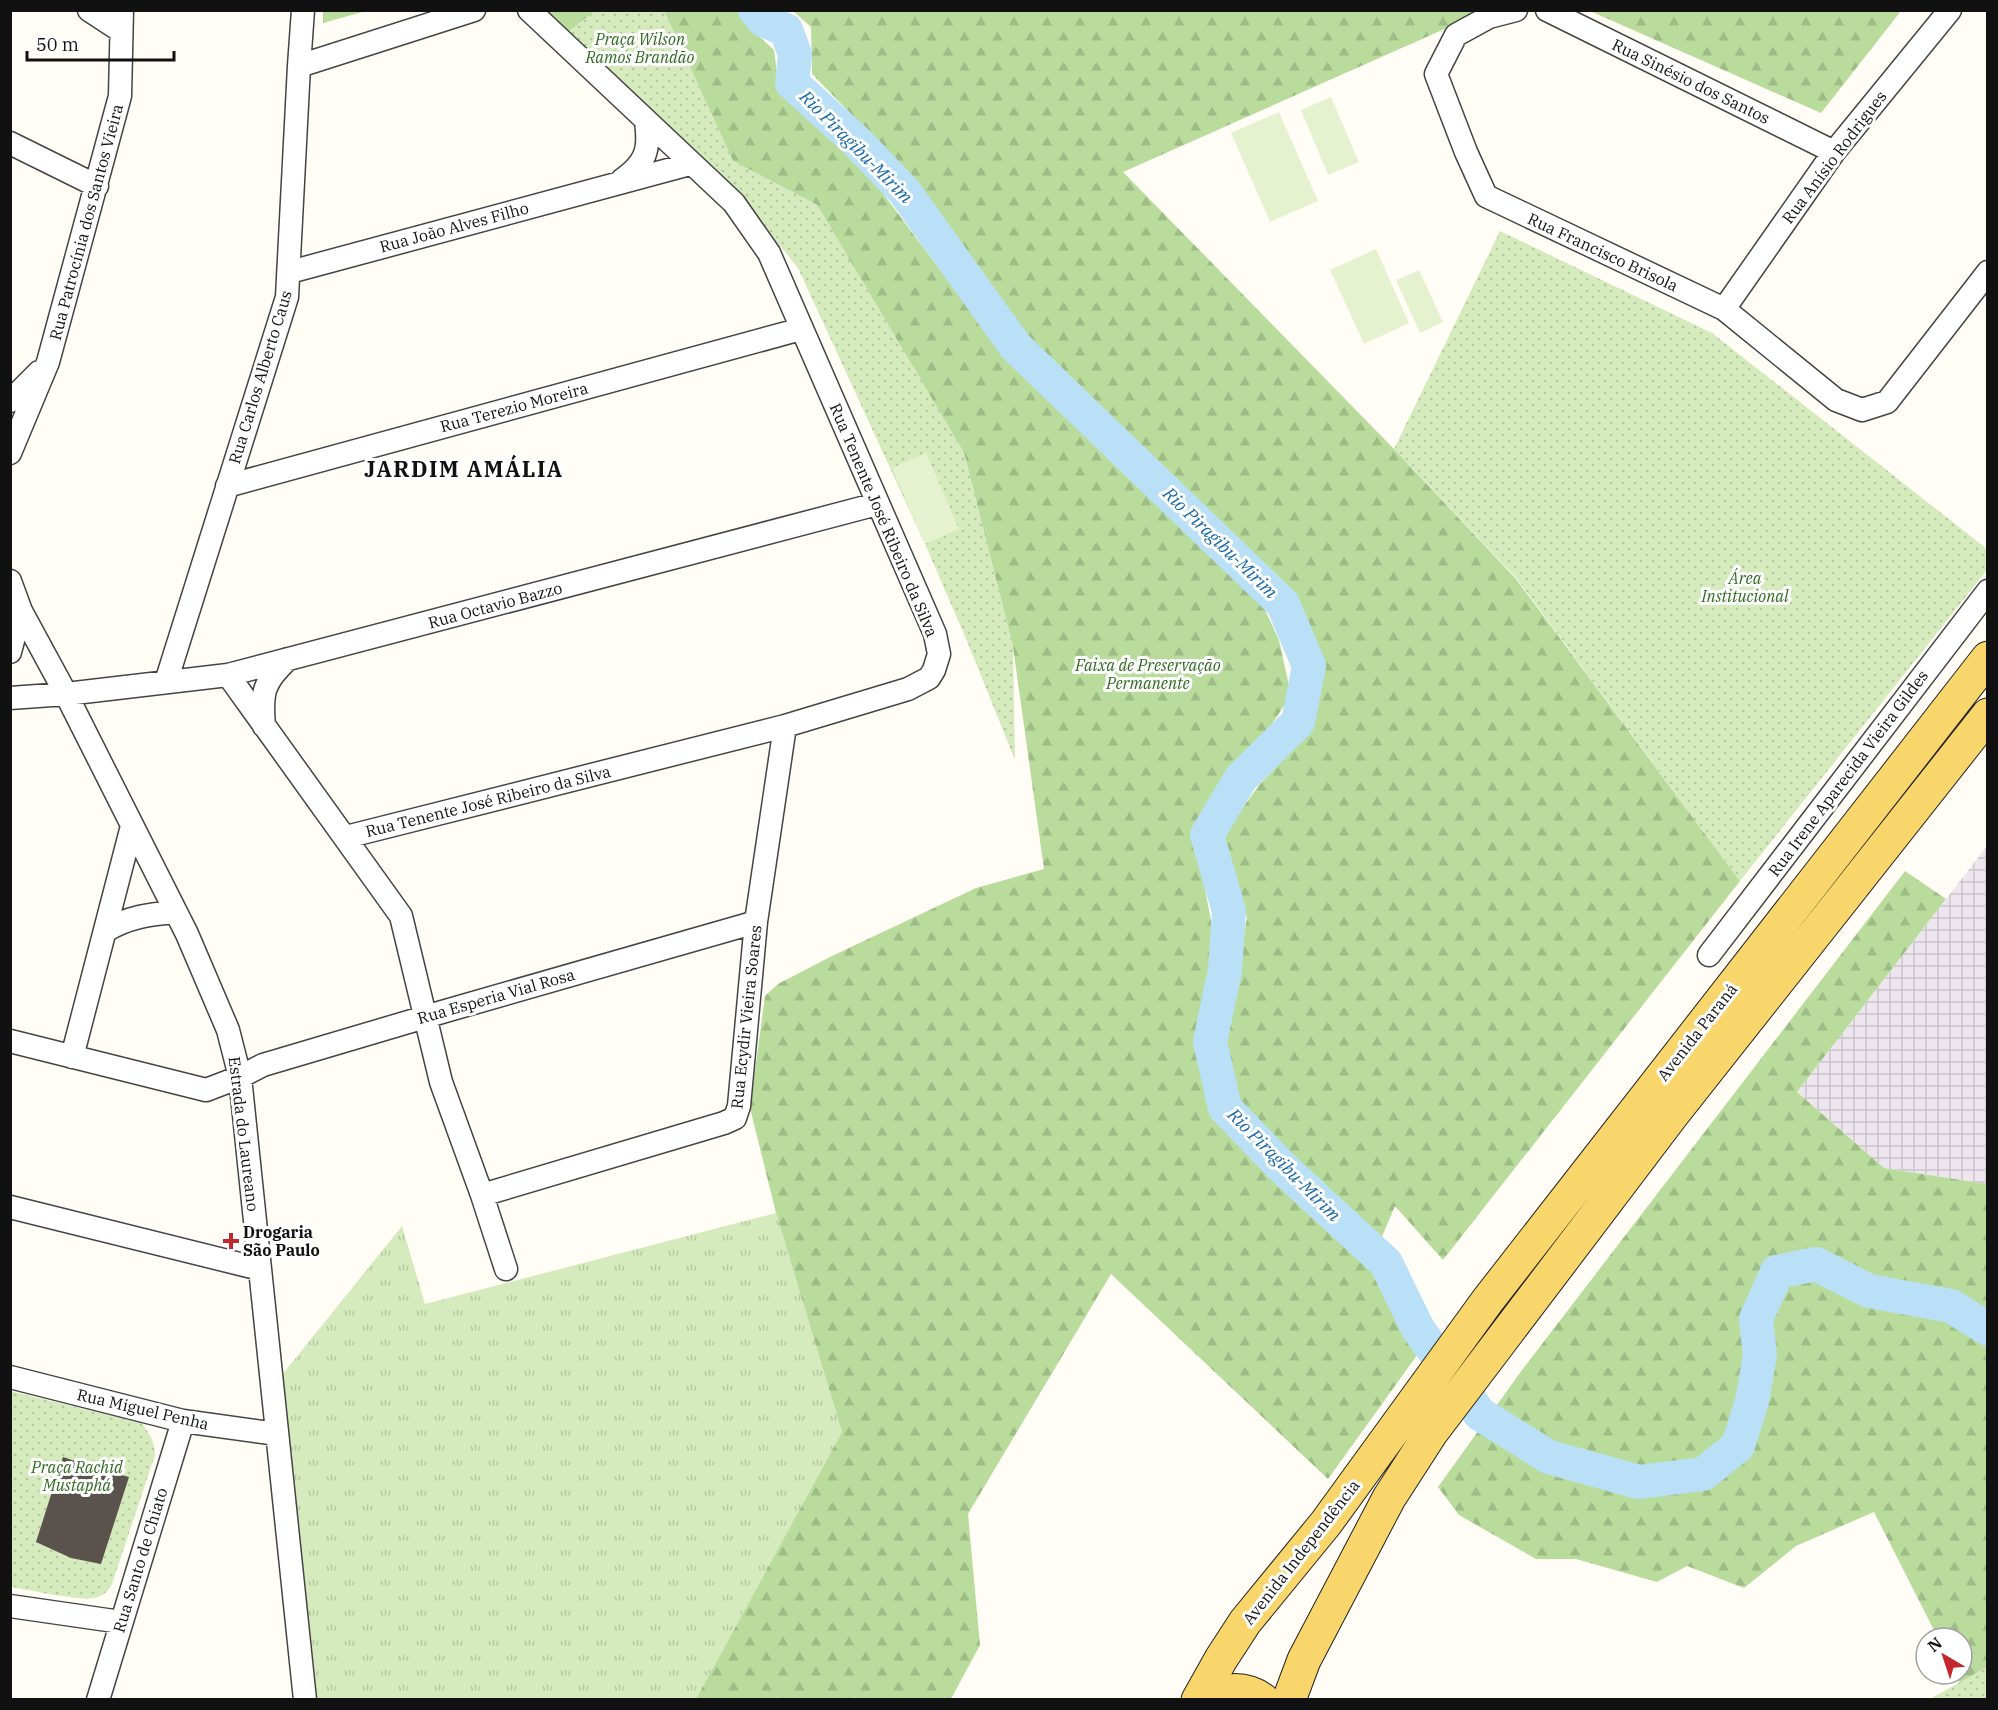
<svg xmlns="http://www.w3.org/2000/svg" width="1998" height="1710" viewBox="0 0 1998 1710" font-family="'IBM Plex Serif',serif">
  <defs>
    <pattern id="industrial-grid" width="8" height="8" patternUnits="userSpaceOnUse" patternTransform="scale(1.5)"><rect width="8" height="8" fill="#eee6ef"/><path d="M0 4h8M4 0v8" fill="none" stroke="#cbc4cc"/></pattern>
    <pattern id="grass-tufts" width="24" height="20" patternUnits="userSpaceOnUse" patternTransform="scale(1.5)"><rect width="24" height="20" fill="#d5ebbd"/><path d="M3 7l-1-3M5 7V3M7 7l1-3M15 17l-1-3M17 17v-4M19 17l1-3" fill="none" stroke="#b6c8a1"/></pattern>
    <pattern id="forest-firs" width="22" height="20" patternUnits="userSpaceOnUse" patternTransform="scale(1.5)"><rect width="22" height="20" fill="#b9dc9c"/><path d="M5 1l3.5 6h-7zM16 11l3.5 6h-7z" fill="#9ebc85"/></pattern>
    <pattern id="park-dots" width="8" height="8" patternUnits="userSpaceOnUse" patternTransform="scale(1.5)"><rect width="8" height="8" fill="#d5ebbd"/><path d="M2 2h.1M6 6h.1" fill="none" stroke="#b6c8a1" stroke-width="1.8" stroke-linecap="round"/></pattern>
  </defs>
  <rect width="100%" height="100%" fill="#fffdf5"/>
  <path fill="url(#industrial-grid)" d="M1987 846V1184L1884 1168 1797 1092Z"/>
  <path fill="url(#grass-tufts)" d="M776 1213 842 1432 696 1699H315L282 1375 402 1226 425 1304Z"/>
  <path fill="url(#forest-firs)" d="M323 10H366V11L323 23Z
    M547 11H595L567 33Z
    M664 11H741L751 29 774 50 779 87 860 164 879 188 996 345 1213 557 1260 599 1279 640 1291 695 1261 741 1197 826 1201 867 1214 937 1203 1014 1201 1046 1208 1110 1252 1157 1373 1271 1420 1351 1328 1479 1111 1274 968 1514 980 1645 951 1699H696L842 1432 776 1213 750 1108 765 996 778 984 832 956 976 888 1044 869 1013 647 964 453 817 205 733 161Z
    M793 11H1485L1123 172 1394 449 1516 579 1740 881 1443 1260 1395 1206 1378 1246 1286 1156 1235 1097 1223 1041 1247 918 1220 840 1259 785 1310 732 1323 672 1305 619 1284 582 1027 335 942 219 898 162 812 74 811 27Z
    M1590 11 1901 10V11L1821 113Z
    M1905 871 1946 899 1797 1092 1884 1168 1987 1184V1667L1960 1683 1956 1674H1962V1638H1938L1874 1512 1796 1546 1744 1588 1687 1566 1657 1582 1576 1559H1536L1459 1515 1438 1487 1522 1370Z"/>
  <path fill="url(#park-dots)" d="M595 11H664L733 161 817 205 964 453 1013 647 1015 760 967 641 925 544 798 268 756 216 704 159 567 33Z
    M1500 231 1712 333 1987 549V570L1740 881 1517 579 1394 449Z
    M10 1391 141 1423C149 1432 155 1442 155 1455L112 1584C108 1592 103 1596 94 1598 79 1601 29 1590 11 1587Z
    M1987 1667V1699H1930Z"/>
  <path fill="#e6f2cf" d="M1331 97 1359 162 1328 175 1301 110Z
    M1279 112 1318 201 1270 222 1231 133Z
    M1376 249 1409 323 1364 344 1330 270Z
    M1419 270 1443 322 1420 333 1396 280Z
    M926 453 959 529 925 544 892 468Z"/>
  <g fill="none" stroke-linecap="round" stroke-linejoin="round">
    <path stroke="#b9e0f7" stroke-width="34" d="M755 10 763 20 786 30 795 54 792 83 856 141 904 191 1016 347 1283 604 1309 666 1298 722 1241 778 1207 835 1229 911 1225 970 1210 1042 1225 1108 1284 1169 1386 1263 1418 1329 1480 1414 1549 1457 1639 1482 1703 1474 1738 1446 1752 1401 1760 1355 1756 1319 1777 1272 1816 1264 1869 1291 1951 1306 1988 1329"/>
  </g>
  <path fill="#5a524d" d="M63 1457 99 1469 129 1477 101 1564 71 1558 36 1542Z"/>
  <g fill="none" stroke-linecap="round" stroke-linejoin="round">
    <defs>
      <path id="street" d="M89 10 121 31
        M1516 10 1489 17 1456 35 1436 74 1466 152 1486 196 1724 309 1836 400 1862 410 1887 402 1988 272
        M1547 10 1834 152
        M299 66 303 10
        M10 143 97 186
        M622 180C646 163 650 150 646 122
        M290 272 690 164
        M1724 309 1834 152 1950 10
        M10 401 39 372
        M10 453 48 362 120 96 122 10
        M227 486 801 329
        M10 581 21 611 66 694 187 934 228 1030 240 1077 305 1700
        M10 652 21 611
        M228 675 401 916 441 1082 482 1195 506 1269
        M166 682 287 297 299 66 474 10
        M10 698 66 694 228 675 877 504
        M264 726C261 693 263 682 288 659
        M346 837 785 726 908 689 929 678 934 670 939 654 935 634 769 253 734 203 529 10
        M105 931C128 917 150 914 176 912
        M1709 955 1988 591
        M10 1041 206 1090 240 1077 263 1065 442 1012 756 922
        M72 1057 132 826
        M482 1195 724 1123 735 1118 739 1106 756 922 785 726
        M10 1207 260 1269
        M10 1377 183 1421 277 1434
        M10 1606 121 1622
        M98 1700 183 1421"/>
      <path id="primary" d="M1198 1700 1221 1659 1245 1622 1326 1523 1488 1300 1988 658
        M1204 1700C1223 1689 1244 1686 1263 1700
        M1289 1700 1304 1660 1389 1498 1431 1433 1672 1115 1988 715"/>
    </defs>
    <use href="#street" stroke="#444" stroke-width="25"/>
    <use href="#primary" stroke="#222" stroke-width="35"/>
    <use href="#street" stroke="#fff" stroke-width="22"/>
    <use href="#primary" stroke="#f9d66b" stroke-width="33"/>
  </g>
  <path fill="#c4262e" stroke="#fff" stroke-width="2" d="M228 1232h6v6h6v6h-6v6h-6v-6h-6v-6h6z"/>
  <g text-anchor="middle" stroke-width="6" stroke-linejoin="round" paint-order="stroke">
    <g font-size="16" font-style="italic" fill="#2f6b1f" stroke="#fff">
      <text x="640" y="45">Praça Wilson<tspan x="640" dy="18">Ramos Brandão</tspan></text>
      <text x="1745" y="584">Área<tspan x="1745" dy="18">Institucional</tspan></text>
      <text x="1148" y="671">Faixa de Preservação<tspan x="1148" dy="18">Permanente</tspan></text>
      <text x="77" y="1473">Praça Rachid<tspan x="77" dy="18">Mustaphá</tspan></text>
    </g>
    <g font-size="16" fill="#111" stroke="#fff">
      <text transform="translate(1691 81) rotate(26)" y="6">Rua Sinésio dos Santos</text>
      <text transform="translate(1834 157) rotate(-53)" y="6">Rua Anísio Rodrigues</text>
      <text transform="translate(86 222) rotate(-75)" y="6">Rua Patrocínia dos Santos Vieira</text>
      <text transform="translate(454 227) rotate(-15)" y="6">Rua João Alves Filho</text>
      <text transform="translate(1603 252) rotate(25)" y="6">Rua Francisco Brisola</text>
      <text transform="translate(260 377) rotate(-73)" y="6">Rua Carlos Alberto Caus</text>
      <text transform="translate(514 407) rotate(-15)" y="6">Rua Terezio Moreira</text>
      <text transform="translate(884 520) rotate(67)" y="6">Rua Tenente José Ribeiro da Silva</text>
      <text transform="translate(495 605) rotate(-15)" y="6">Rua Octavio Bazzo</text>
      <text transform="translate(1848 773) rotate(-53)" y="6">Rua Irene Aparecida Vieira Gildes</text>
      <text transform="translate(488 801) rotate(-14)" y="6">Rua Tenente José Ribeiro da Silva</text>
      <text transform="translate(496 996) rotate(-16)" y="6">Rua Esperia Vial Rosa</text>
      <text transform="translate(746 1017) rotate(-84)" y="6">Rua Ecydir Vieira Soares</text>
      <text transform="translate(1697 1032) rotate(-52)" y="6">Avenida Paraná</text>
      <text transform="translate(244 1134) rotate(83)" y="6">Estrada do Laureano</text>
      <text transform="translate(143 1409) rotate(13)" y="6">Rua Miguel Penha</text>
      <text transform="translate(1301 1552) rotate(-52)" y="6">Avenida Independência</text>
      <text transform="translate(140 1560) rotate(-73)" y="6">Rua Santo de Chiato</text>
    </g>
    <g font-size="16" font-weight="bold" fill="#111" stroke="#fff" text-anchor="start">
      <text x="243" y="1238">Drogaria<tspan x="243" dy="18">São Paulo</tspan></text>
    </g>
    <g font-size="18" font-style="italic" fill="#1768a6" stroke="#fff">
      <text transform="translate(856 147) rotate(45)" y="6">Rio Piragibu-Mirim</text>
      <text transform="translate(1220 543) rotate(44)" y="6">Rio Piragibu-Mirim</text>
      <text transform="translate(1284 1165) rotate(45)" y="6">Rio Piragibu-Mirim</text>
    </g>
    <g font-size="22" font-weight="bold" letter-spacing="1.5" fill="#111" stroke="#fff">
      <text x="464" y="477">JARDIM AMÁLIA</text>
    </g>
  </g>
  <rect width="1998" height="1710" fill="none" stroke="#111111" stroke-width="24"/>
  <g transform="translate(1944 1656) rotate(321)"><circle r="28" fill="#ffffff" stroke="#a0a0a0" stroke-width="1.5"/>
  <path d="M0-4.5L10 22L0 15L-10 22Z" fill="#c4262e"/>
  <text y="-9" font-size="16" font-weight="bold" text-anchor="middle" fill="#111111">N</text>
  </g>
  <path d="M27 51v9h147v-9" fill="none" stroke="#111111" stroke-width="3"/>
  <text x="36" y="51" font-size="18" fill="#111111" stroke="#ffffff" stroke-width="4.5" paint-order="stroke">50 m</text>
</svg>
